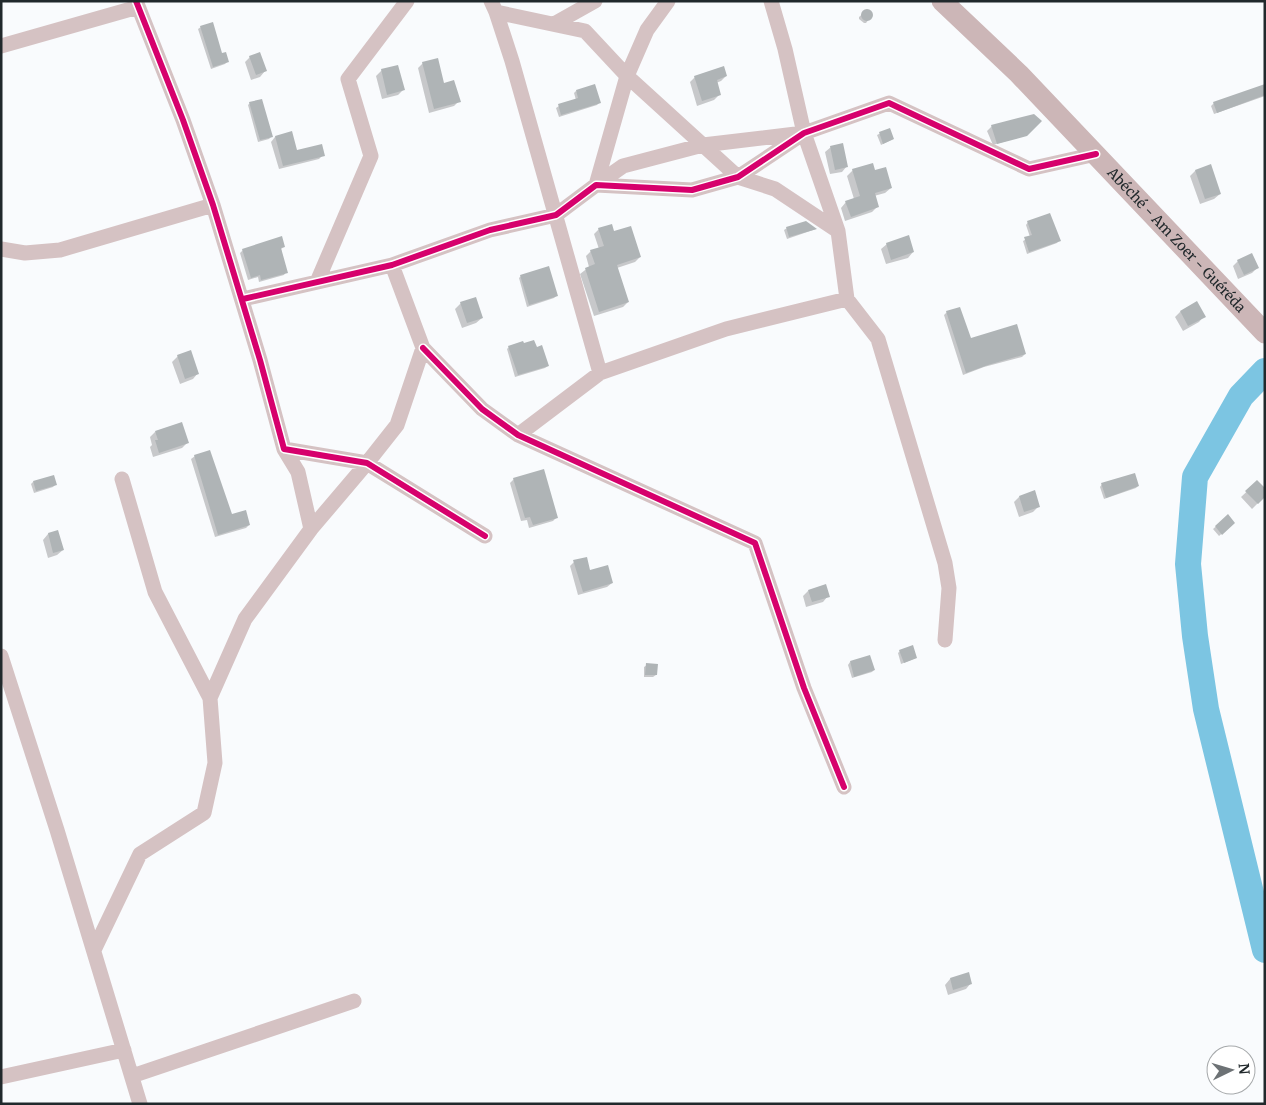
<svg xmlns="http://www.w3.org/2000/svg" width="1266" height="1105" viewBox="0 0 1266 1105" font-family="Merriweather,serif">
  <rect width="100%" height="100%" fill="#f9fbfd"/>
  <path fill="#0003" d="M866 11 871 13 872 15 866 23H864L859 19V17Z
    M201 27 227 62 225 64 211 69 198 29Z
    M250 57 265 71 260 77 251 80 245 62Z
    M423 63 459 101 454 106 429 113 418 68Z
    M382 70 403 90 398 95 382 99 376 76Z
    M726 76 721 81 716 83 720 94 714 100 697 106 690 82 695 77Z
    M1265 86V96L1214 114 1211 106 1214 103Z
    M576 91 599 103 597 105 559 117 556 108 559 106 576 100 574 93Z
    M250 103 271 137 269 139 258 142 248 105Z
    M992 126 1026 135 993 145 987 131Z
    M889 129 893 139 881 145 877 135Z
    M291 133 296 151 323 155 319 159 279 169 271 142 275 137Z
    M831 147 847 166 842 172 830 174 825 152Z
    M1210 166 1220 194 1214 199 1200 204 1190 176 1195 171Z
    M853 170 875 172 891 188 885 193 874 196 878 206 872 212 845 221 841 208 846 202 854 199 847 176Z
    M1028 222 1059 240 1057 243 1027 254 1023 241 1030 237 1026 225Z
    M787 228 816 229 787 239 784 230Z
    M599 229 614 233 640 257 635 262 617 268 628 302 623 307 594 316 580 274 589 267 586 256 591 251 599 249 594 234Z
    M887 244 913 252 908 258 886 264 881 249Z
    M284 247 281 249 286 272 284 275 259 282 258 277 248 280 240 253 243 250Z
    M1238 261 1257 268 1252 273 1238 279 1233 266Z
    M521 276 557 295 554 298 527 307 519 278Z
    M461 303 482 318 476 323 462 328 455 309Z
    M1196 303 1204 316 1199 322 1183 331 1175 317 1180 312Z
    M947 312 970 340 1025 354 1022 357 984 367 963 375 944 315Z
    M509 347 536 348 548 366 545 368 515 377 507 349Z
    M178 356 198 373 193 379 180 384 172 362Z
    M155 432 187 443 182 448 153 457 150 447 152 445 150 437Z
    M195 456 231 515 249 525 246 528 215 537 191 459Z
    M514 479 557 517 553 521 529 528 527 520 521 521 510 483Z
    M33 482 55 485 53 487 34 493 31 484Z
    M1257 482 1265 496 1252 509 1241 497Z
    M1102 484 1138 486 1136 488 1104 499 1100 487Z
    M1019 497 1039 506 1033 512 1019 517 1014 502Z
    M1228 516 1234 523 1219 536 1213 529Z
    M57 532 63 550 57 555 48 558 43 540 48 534Z
    M574 562 590 571 612 583 607 587 578 595 570 566Z
    M808 591 828 596 823 602 806 607 803 596Z
    M900 651 916 658 901 664 898 653Z
    M850 662 874 670 872 672 852 678 848 665Z
    M647 665 656 675 653 677H644V667Z
    M950 979 971 983 966 989 948 995 945 985Z"/>
  <g fill="none" stroke-linecap="round" stroke-linejoin="round">
    <path stroke="#7cc5e2" stroke-width="26" d="M1265 371 1241 396 1195 477 1188 564 1195 636 1206 709 1265 950"/>
  </g>
  <path fill="#afb4b6" d="M861 15a6 6 0 1 1 12 0a6 6 0 1 1-12 0Z
    M213 22 222 53 226 52 229 62 213 67 200 26Z
    M260 52 267 71 256 75 249 56Z
    M438 58 444 83 454 80 461 102 434 109 422 62Z
    M398 65 405 90 387 95 381 69Z
    M724 66 727 76 717 80 721 95 702 101 694 76Z
    M595 84 601 103 561 115 558 104 578 98 576 90Z
    M1265 84V95L1217 113 1213 102Z
    M262 99 273 137 260 140 249 102Z
    M1034 114 1042 121 1027 136 997 144 991 125Z
    M890 128 894 139 883 144 879 132Z
    M292 131 297 150 322 144 325 156 283 166 275 136Z
    M843 143 848 167 835 170 830 146Z
    M873 163 875 170 886 167 892 188 875 193 879 207 851 217 845 201 860 196 852 169Z
    M1211 164 1221 194 1205 199 1195 170Z
    M1050 213 1061 241 1029 252 1024 237 1032 235 1027 221Z
    M806 221 817 229 789 237 786 227Z
    M612 224 614 231 631 226 641 257 617 265 629 302 599 312 585 268 595 264 590 250 604 246 598 228Z
    M909 235 914 252 891 260 886 243Z
    M282 236 285 247 281 248 288 273 261 280 260 275 251 278 242 249Z
    M1252 253 1259 268 1244 275 1237 260Z
    M549 266 558 296 529 305 520 275Z
    M476 297 483 318 467 323 460 302Z
    M1197 301 1206 317 1188 326 1180 311Z
    M960 307 971 338 1017 324 1026 354 988 365 966 373 946 311Z
    M534 340 537 347 542 345 549 366 518 375 508 346 523 341 524 343Z
    M191 350 199 374 185 379 177 355Z
    M182 422 189 443 159 453 155 440H158L155 431Z
    M210 450 232 514 246 510 250 525 218 535 194 455Z
    M544 469 558 518 533 525 530 517 525 518 513 478Z
    M1135 473 1139 486 1106 498 1101 483Z
    M54 475 57 485 36 491 33 481Z
    M1257 480 1265 488V497L1258 504 1245 491Z
    M1035 490 1040 507 1024 512 1019 496Z
    M1228 514 1235 523 1222 535 1215 526Z
    M58 530 64 550 53 553 48 533Z
    M587 557 590 570 608 565 613 583 583 592 573 560Z
    M826 584 830 597 812 602 808 590Z
    M913 645 917 658 904 663 899 650Z
    M870 655 875 670 854 677 850 661Z
    M646 663 658 664 657 675H645Z
    M969 972 972 984 953 990 950 978Z"/>
  <g fill="none" stroke-linecap="round" stroke-linejoin="round">
    <path stroke="#d5c2c3" stroke-width="15" d="M136 1 183 120 213 205 260 360 284 449 367 463 485 536
      M491 1 496 12 512 61 600 373
      M496 12 585 31 627 76 738 177 775 189 838 231
      M554 24 595 1
      M1 46 138 7
      M804 133 838 231 847 299 878 339 945 563 949 588 945 640
      M596 185 623 166 703 145 804 133 785 49 771 1
      M596 185 627 76 647 30 668 1
      M1 249 25 253 60 250 213 205
      M317 282 371 156 348 79 407 1
      M243 299 392 265 490 230 556 215 596 185 692 190 738 177 804 133 889 103 1029 169 1096 154
      M423 348 482 409 518 435 755 543 804 688 844 787
      M518 435 600 373 726 329 847 299
      M122 479 155 592 210 698
      M311 529 367 463 397 425 423 348 392 265
      M1 656 57 830 140 1104
      M94 950 140 854 204 813 215 763 210 698 245 619 311 529 298 472 284 449
      M132 1076 354 1001
      M1 1077 124 1050"/>
    <path stroke="#ccb6b7" stroke-width="21" id="s1" d="M942 1 1019 74 1265 333"/>
    <defs>
      <path id="cycleway" d="M136 1 183 120 213 205 260 360 284 449 367 463 485 536
        M243 299 392 265 490 230 556 215 596 185 692 190 738 177 804 133 889 103 1029 169 1096 154
        M423 348 482 409 518 435 755 543 804 688 844 787"/>
    </defs>
    <use href="#cycleway" stroke="#fff" stroke-width="9"/>
    <use href="#cycleway" stroke="#d6006c" stroke-width="6"/>
  </g>
  <g text-anchor="middle" stroke-width="5" stroke-linejoin="round" paint-order="stroke">
    <g font-size="14" fill="#21292c" stroke="#fff">
      <text dy="5" stroke="none"><textPath href="#s1" startOffset="335">Abéché - Am Zoer - Guéréda</textPath></text>
    </g>
  </g>
  <rect width="1266" height="1105" fill="none" stroke="#21292c" stroke-width="5"/>
  <g transform="translate(1231 1070) rotate(85)"><circle r="24" fill="#ffffff" stroke="#a6a9ab"/>
  <path d="M0-4L9 19L0 12L-9 19Z" fill="#6d7275"/>
  <text y="-8" font-size="14" font-weight="bold" text-anchor="middle" fill="#21292c">N</text>
  </g>
</svg>
